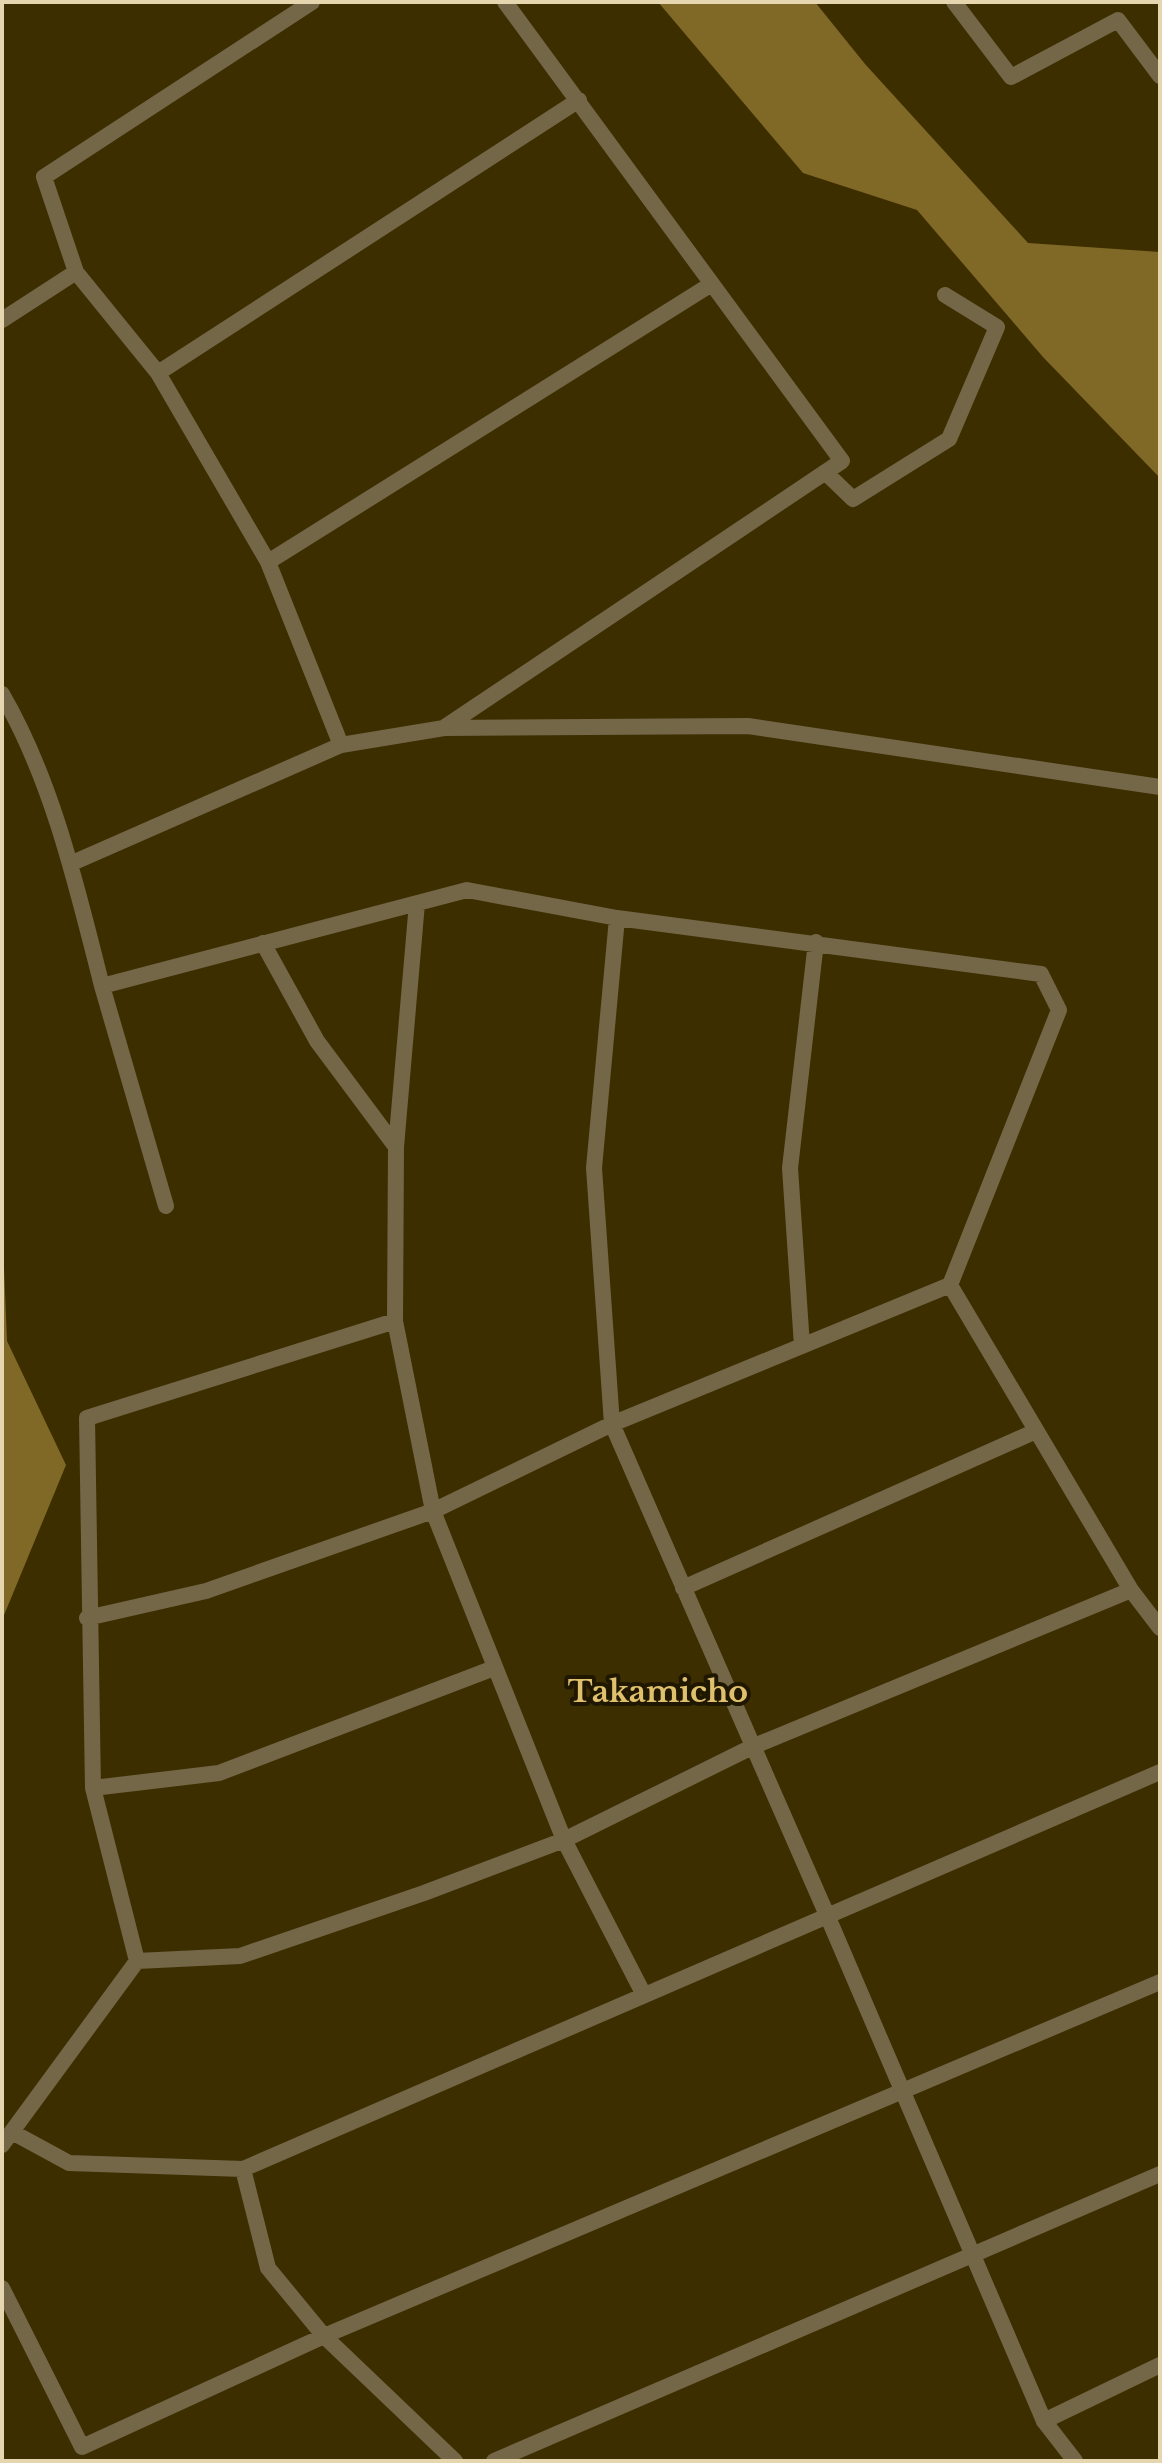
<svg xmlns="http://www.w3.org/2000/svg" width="1162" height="2463" viewBox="0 0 1162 2463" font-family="'Libre Baskerville',serif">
  <rect width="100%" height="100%" fill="#3d2e00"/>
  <path fill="#806926" d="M658 2H815L865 64 1028 243 1160 252V478L1043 357 917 210 803 173Z
    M2 1219 7 1341 66 1465 2 1620Z"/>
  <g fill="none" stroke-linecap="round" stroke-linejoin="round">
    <path stroke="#736748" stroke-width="16" d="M312 2 44 177 76 272 158 373 268 562 341 745 444 728 748 726 1160 787
      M954 2 1011 77 1118 20 1160 76
      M2 320 76 272
      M158 373 579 100
      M825 472 853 499 949 439 997 327 945 295
      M268 562 710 285
      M2 694C53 782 77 888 102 986L467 890 617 918 1041 974 1059 1010 950 1285 1131 1590 1160 1628
      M445 727 842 461 505 2
      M70 864 341 745
      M617 918 594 1168 612 1424 827 1915
      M263 943 317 1041 396 1147
      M102 986 166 1206
      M395 1321 433 1511 564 1840 643 1993
      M802 1346 790 1168 816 942
      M683 1588 1036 1431
      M87 1618 206 1591 433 1511 612 1424 950 1285
      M93 1788 219 1773 494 1668
      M137 1961 240 1956 424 1893 564 1840 752 1747 1131 1590
      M12 2132 69 2163 243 2169 1160 1772
      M2 2145 137 1961 93 1788 87 1418 395 1321 396 1147 417 903
      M2 2288 82 2447 324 2336 268 2268 243 2169
      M1044 2421 1160 2365
      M455 2461 324 2336 1160 1982
      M494 2461 1160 2174"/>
    <path stroke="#736748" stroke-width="16" d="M827 1915 1044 2421 1075 2461"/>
  </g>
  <g text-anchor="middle" stroke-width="8" stroke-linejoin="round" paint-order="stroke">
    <g font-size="30" font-weight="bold" fill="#dec06d" stroke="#201700">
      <text x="658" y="1702">Takamicho</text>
    </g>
  </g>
  <rect width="1162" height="2463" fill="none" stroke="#e5d6af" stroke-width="8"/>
</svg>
